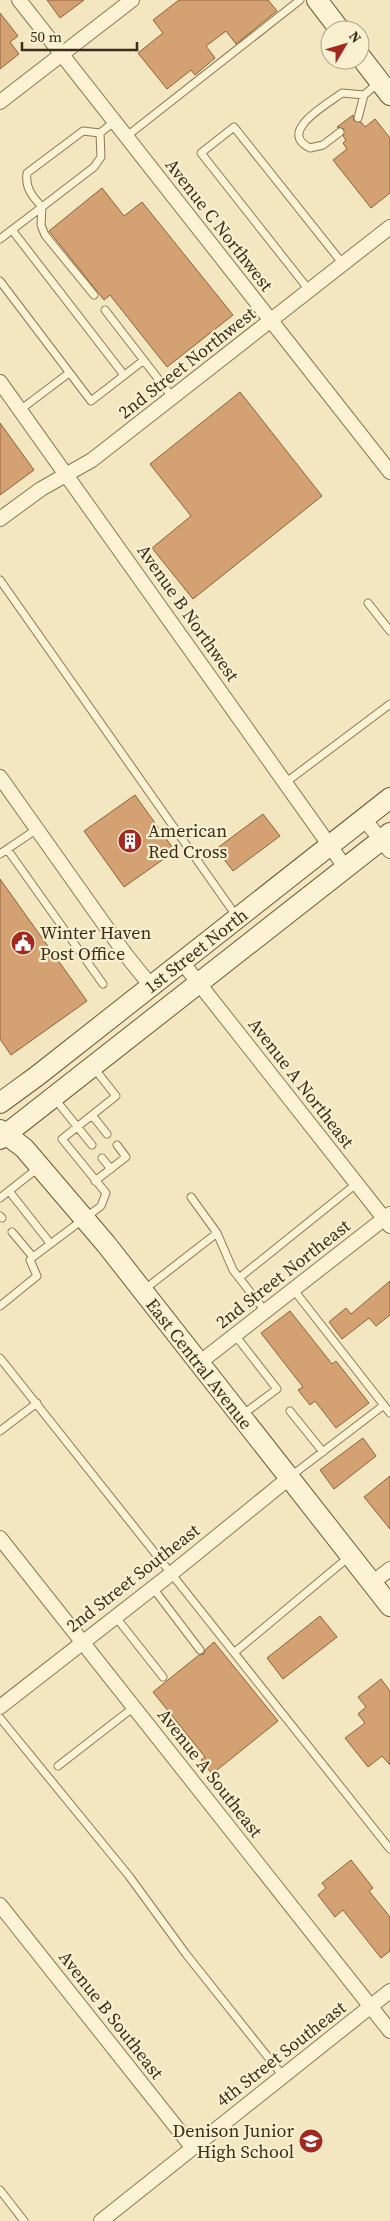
<svg xmlns="http://www.w3.org/2000/svg" width="390" height="2221" viewBox="0 0 390 2221" font-family="'Source Serif 4',serif">
  <rect width="100%" height="100%" fill="#f2e7c0"/>
  <path fill="#d4a272" stroke="#8f6139" d="M47 0H84L60 18Z
    M179 0H268L277 11 236 44 226 31 206 46 215 58 195 75 191 70 167 89 138 53 163 33 153 20Z
    M0 13 18 36 10 42 19 54 0 69Z
    M353 115 354 121 361 122 365 127 375 119 390 138V193L371 208 333 160 347 149 343 143 346 140 343 136 344 129 337 127Z
    M102 188 124 216 142 202 233 315 167 367 110 295 104 300 49 231Z
    M240 392 322 496 193 599 152 548 191 516 150 464Z
    M0 423 34 470 0 495Z
    M135 795 175 851 124 887 84 831Z
    M263 814 280 836 233 871 216 849Z
    M0 879 87 1001 11 1055 0 1039Z
    M390 1281V1315L376 1326 369 1318 342 1339 329 1322 346 1308 351 1314Z
    M290 1311 332 1364 336 1361 369 1403 336 1428 315 1401 310 1405 298 1390 303 1387 261 1333Z
    M363 1438 376 1456 334 1489 320 1470Z
    M390 1476V1529L364 1497Z
    M320 1616 337 1637 283 1679 267 1658Z
    M214 1642 278 1721 212 1774 201 1760 205 1757 153 1692 199 1655 204 1654 205 1650Z
    M381 1679 390 1691V1765L382 1756 368 1767 345 1738 365 1723 358 1714 366 1707 358 1697Z
    M351 1860 373 1888 369 1891 390 1917V1951L381 1958 343 1910 335 1917 318 1895 326 1888 322 1883Z"/>
  <g fill="none" stroke-linecap="round" stroke-linejoin="round">
    <defs>
      <path id="lane" d="M358 118 364 95
        M340 132 323 145 310 148C276 132 329 103 342 93L364 95 378 83
        M100 133 101 157 94 167 42 207C32 196 25 188 27 173L83 131 100 133 115 121
        M127 136 300 0
        M42 207 41 225 45 235 94 295
        M12 230 124 375
        M0 239 42 207
        M0 281 91 401 144 360
        M309 290 201 153 234 127 343 264
        M105 310 173 398
        M20 410 69 373
        M0 580 237 917
        M368 603 390 631
        M285 783 390 704
        M7 849 103 984
        M0 854 37 829
        M55 1099 92 1145
        M92 1115 107 1134
        M102 1158 111 1169
        M95 1181 126 1157 117 1145
        M9 1191 50 1243
        M191 1197 217 1233
        M0 1198 38 1168
        M0 1216 2 1218
        M12 1232 33 1257
        M239 1278 356 1184
        M145 1289 217 1233 233 1270 265 1311
        M293 1289 390 1413
        M0 1306 37 1276 30 1260 33 1257 101 1206 106 1193 62 1139 116 1096 94 1068
        M235 1335 277 1389 242 1415
        M0 1358 390 1849
        M290 1411 323 1452
        M0 1431 37 1403
        M291 1476 384 1405
        M153 1588 200 1650
        M115 1616 163 1677
        M235 1652 350 1556
        M0 1718 129 1876 186 1954 283 2076
        M58 1766 134 1707
        M0 2190 24 2221"/>
      <path id="street" d="M19 0 390 472
        M0 102 132 0
        M0 382 345 867
        M0 519 41 489 92 460 390 227
        M0 777 126 955 151 986
        M364 819 390 851
        M182 962 390 1226
        M199 1363 390 1214
        M0 1538 390 2031
        M372 1583 390 1569
        M0 1707 172 1573 289 1478
        M0 1905 192 2147
        M101 2221 390 1991"/>
      <path id="secondary" d="M317 0 340 30
        M360 56 390 95
        M0 1103 37 1076 390 798
        M0 1130 24 1148 106 1244 390 1606
        M0 1139 390 833"/>
    </defs>
    <use href="#lane" stroke="#8d7756" stroke-width="9"/>
    <use href="#street" stroke="#8d7756" stroke-width="16"/>
    <use href="#secondary" stroke="#6f5839" stroke-width="22"/>
    <use href="#lane" stroke="#fcf3d4" stroke-width="7"/>
    <use href="#street" stroke="#fcf3d4" stroke-width="14"/>
    <use href="#secondary" stroke="#fcf3d4" stroke-width="20"/>
  </g>
  <defs>
    <symbol id="building-disc" viewBox="-11 -11 22 22"><circle r="9.5" fill="#a22820" stroke="#f9f0d0"/><path d="M-4-6H4V6H1V3H-1V6H-4ZM-2.5-4.3h1.7v1.8h-1.7ZM.8-4.3h1.7v1.8H.8ZM-2.5-1h1.7V.8h-1.7ZM.8-1h1.7V.8H.8Z" fill="#fff"/></symbol>
    <symbol id="civic-disc" viewBox="-11 -11 22 22"><circle r="9.5" fill="#a22820" stroke="#f9f0d0"/><path d="M-.6-6.5H3V-4.5H.6V-3L4-1V1h2V6H-6V1h2V-1L-.6-3ZM-1.2 2.5V6h2.4V2.5Z" fill="#fff"/></symbol>
    <symbol id="school-disc" viewBox="-11 -11 22 22"><circle r="9.5" fill="#a22820" stroke="#f9f0d0"/><path d="M0-5L7-2L0 1L-7-2ZM-4 1L0 2.5L4 1V4Q0 6-4 4Z" fill="#fff"/></symbol>
  </defs>
  <g fill-rule="evenodd">
    <use href="#building-disc" x="116" y="827" width="28" height="28"/>
    <use href="#civic-disc" x="9" y="929" width="28" height="28"/>
    <use href="#school-disc" x="297" y="2127" width="28" height="28"/>
  </g>
  <g text-anchor="middle" stroke-width="4.5" stroke-linejoin="round" paint-order="stroke">
    <g font-size="18" fill="#3b2d1c" stroke="#f9f0d0">
      <text transform="translate(219 225) rotate(52)" y="6">Avenue C Northwest</text>
      <text transform="translate(187 363) rotate(-38)" y="6">2nd Street Northwest</text>
      <text transform="translate(188 613) rotate(55)" y="6">Avenue B Northwest</text>
      <text transform="translate(196 951) rotate(-38)" y="6">1st Street North</text>
      <text transform="translate(301 1083) rotate(52)" y="6">Avenue A Northeast</text>
      <text transform="translate(283 1274) rotate(-38)" y="6">2nd Street Northeast</text>
      <text transform="translate(199 1364) rotate(52)" y="6">East Central Avenue</text>
      <text transform="translate(133 1578) rotate(-38)" y="6">2nd Street Southeast</text>
      <text transform="translate(210 1773) rotate(52)" y="6">Avenue A Southeast</text>
      <text transform="translate(111 2015) rotate(52)" y="6">Avenue B Southeast</text>
      <text transform="translate(281 2054) rotate(-38)" y="6">4th Street Southeast</text>
    </g>
    <g font-size="18" fill="#3b2d1c" stroke="#f9f0d0" text-anchor="start">
      <text x="148" y="837">American<tspan x="148" dy="21">Red Cross</tspan></text>
      <text x="40" y="939">Winter Haven<tspan x="40" dy="21">Post Office</tspan></text>
      <text x="294" y="2137" text-anchor="end">Denison Junior<tspan x="294" dy="21">High School</tspan></text>
    </g>
  </g>
  <g transform="translate(345 45) rotate(52)"><circle r="24" fill="#f9f0d0" stroke="#ada288"/>
  <path d="M0-4L9 19L0 12L-9 19Z" fill="#a22820"/>
  <text y="-8" font-size="14" font-weight="bold" text-anchor="middle" fill="#3b2d1c">N</text>
  </g>
  <path d="M22 42v8h115v-8" fill="none" stroke="#3b2d1c" stroke-width="2.5"/>
  <text x="30" y="42" font-size="15" fill="#3b2d1c" stroke="#f9f0d0" stroke-width="4" paint-order="stroke">50 m</text>
</svg>
